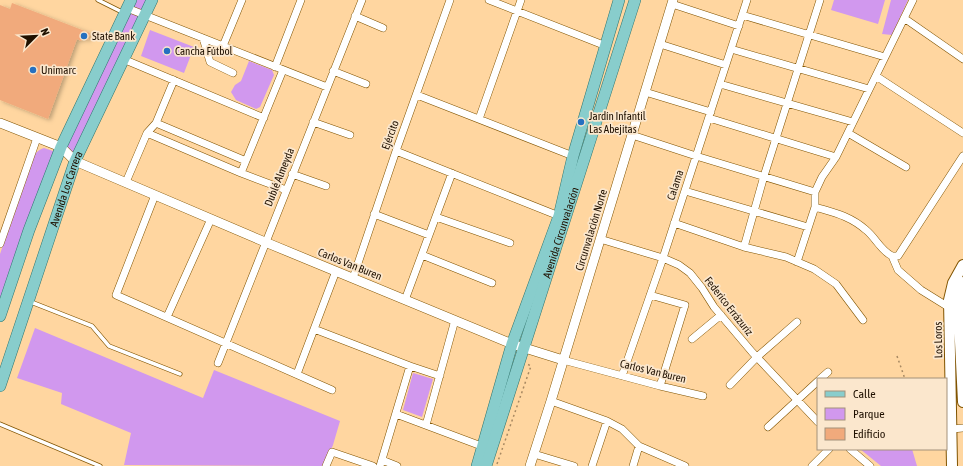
<svg xmlns="http://www.w3.org/2000/svg" width="963" height="466" viewBox="0 0 963 466" font-family="'Asap Condensed',sans-serif">
  <defs>
    <filter id="shadow"><feDropShadow dx="2.5" dy="1.5" stdDeviation="2" flood-color="#0004"/></filter>
  </defs>
  <rect width="100%" height="100%" fill="#ffd6a0"/>
  <path fill="#d198ee" d="M134 0H150L76 156 64 147Z
    M834 0H885L878 24 831 10Z
    M891 0H908L892 35 882 34Z
    M150 30 194 47 184 73 141 56Z
    M249 61 272 70 274 75 260 107 256 109 236 100 231 92 235 85 241 81Z
    M44 148 53 151V155L5 294 0 297V254L33 158C35 153 38 150 44 148Z
    M35 328 203 398 214 370 340 421 333 445 324 466 124 465 131 433 61 404 62 393 17 378Z
    M413 373 433 379 422 417 403 410Z
    M860 449H912L917 466H881Z"/>
  <path fill="#f1aa7c" filter="url(#shadow)" d="M12 3 90 33 88 40 82 38 81 41 77 39 48 119 0 100V5L10 9Z"/>
  <g fill="none" stroke-linecap="round" stroke-linejoin="round">
    <defs>
      <path id="service" d="M98 0 124 13
        M31 302 92 326 109 346 180 374
        M0 424 100 466"/>
      <path id="minor" d="M489 0 606 46
        M672 4 739 26
        M127 8 327 87
        M742 15 885 57
        M355 16 383 28
        M904 18 963 59
        M203 38 210 62 233 73
        M660 44 726 65
        M223 46 242 0
        M731 49 869 89
        M123 59 264 118
        M275 67 301 0
        M333 71 366 84
        M876 76 963 133
        M720 84 853 122
        M645 92 711 112
        M417 95 573 156
        M709 118 836 157
        M479 119 521 0
        M313 122 350 135
        M156 123 246 161
        M147 133 241 173 286 190
        M848 133 906 167
        M632 135 696 156 815 192
        M396 151 559 216
        M241 173 283 70
        M292 174 326 186
        M126 182 147 133 156 123 174 80
        M685 191 808 227
        M155 195 116 295 332 390
        M815 207C835 213 850 216 866 230 876 238 880 250 892 256L898 270 921 290 950 308
        M374 214 429 235
        M436 217 510 243
        M674 223 744 247 786 257 814 269 836 284 863 320
        M600 239 663 258 679 265 690 273 702 288 714 307 752 352 818 422
        M0 244 37 138
        M744 247 764 176 820 0
        M422 255 492 283
        M892 256H898L963 156
        M797 262 815 207V192L822 177 836 157 913 0
        M353 278 396 151 450 0
        M650 295 685 305 660 386
        M405 300 452 173
        M167 317 211 219
        M314 329 410 366 440 376
        M692 339 721 315
        M563 360 660 386 703 396
        M218 363 362 0
        M297 374 336 271
        M622 376 663 258 747 0
        M820 379 828 372
        M730 385 757 357 797 322
        M551 401 607 421 622 429 639 446 685 466
        M396 414 484 447
        M426 425 455 320
        M768 427 818 381
        M952 429 963 428
        M850 449 870 466
        M534 454 574 466
        M382 460 397 466
        M326 466 332 452 373 466
        M380 466 410 366
        M592 466 607 421
        M633 466 639 446
        M812 466 829 449"/>
      <path id="tertiary" d="M0 123 61 147 75 161 265 242 512 344 563 360
        M530 466 551 401 673 0"/>
      <path id="secondary" d="M963 282 960 287 958 301 963 402
        M952 466 949 300 953 283 963 265"/>
      <g id="primary">
        <path d="M0 316 29 230 61 147 131 0"/>
        <path id="s1" d="M0 386 75 161 152 0"/>
        <path d="M477 466 512 344 559 216 573 156 619 0"/>
        <path id="s2" d="M486 466 635 0"/>
      </g>
    </defs>
    <use href="#service" stroke="#815400" stroke-width="5"/>
    <use href="#minor" stroke="#815400" stroke-width="8"/>
    <use href="#tertiary" stroke="#815400" stroke-width="10"/>
    <use href="#secondary" stroke="#815400" stroke-width="12"/>
    <use href="#primary" stroke="#30756e" stroke-width="12"/>
    <path stroke="#a88962" stroke-width="1.5" stroke-dasharray="2 3" stroke-linecap="butt" d="M897 356 905 379
      M497 464 531 366 527 364"/>
    <use href="#service" stroke="#fff" stroke-width="3.5"/>
    <use href="#minor" stroke="#fff" stroke-width="7"/>
    <use href="#tertiary" stroke="#fff" stroke-width="9"/>
    <use href="#secondary" stroke="#fff" stroke-width="10"/>
    <use href="#primary" stroke="#88cdcc" stroke-width="11"/>
  </g>
  <g fill="#2670c0" stroke="#fbe7cd" stroke-width="1.5">
    <circle cx="84" cy="36" r="4"/>
    <circle cx="167" cy="51" r="4"/>
    <circle cx="33" cy="70" r="4"/>
    <circle cx="581" cy="122" r="4"/>
  </g>
  <g text-anchor="middle" stroke-width="3.5" stroke-linejoin="round" paint-order="stroke">
    <g font-size="11" fill="#1f1000" stroke="#fbe7cd" text-anchor="start">
      <text x="92" y="40">State Bank</text>
      <text x="175" y="55">Cancha Fútbol</text>
      <text x="41" y="74">Unimarc</text>
      <text x="589" y="120">Jardín Infantil<tspan x="589" dy="13">Las Abejitas</tspan></text>
    </g>
    <g font-size="11" fill="#1f1000" stroke="#fbe7cd">
      <text transform="translate(390 135) rotate(-70)" y="4">Ejército</text>
      <text transform="translate(279 177) rotate(-68)" y="4">Dublé Almeyda</text>
      <text transform="translate(675 185) rotate(-72)" y="4">Calama</text>
      <text dy="4" stroke="none"><textPath href="#s1" startOffset="208">Avenida Los Carrera</textPath></text>
      <text transform="translate(591 230) rotate(-73)" y="4">Circunvalación Norte</text>
      <text dy="4" stroke="none"><textPath href="#s2" startOffset="245">Avenida Circunvalación</textPath></text>
      <text transform="translate(350 264) rotate(22)" y="4">Carlos Van Buren</text>
      <text transform="translate(729 306) rotate(52)" y="4">Federico Errázuriz</text>
      <text transform="translate(938 340) rotate(-91)" y="4">Los Loros</text>
      <text transform="translate(653 371) rotate(14)" y="4">Carlos Van Buren</text>
    </g>
  </g>
  <rect x="817" y="378" width="130" height="72" fill="#fbe7cd" stroke="#a3917b"/>
  <rect x="825" y="391" width="20" height="6" fill="#88cdcc" stroke="#a3917b"/>
  <text x="853" y="398" font-size="12" fill="#1f1000">Calle</text>
  <rect x="825" y="408" width="20" height="12" fill="#d198ee" stroke="#a3917b"/>
  <text x="853" y="418" font-size="12" fill="#1f1000">Parque</text>
  <rect x="825" y="428" width="20" height="12" fill="#f1aa7c" stroke="#a3917b"/>
  <text x="853" y="438" font-size="12" fill="#1f1000">Edificio</text>
  <g transform="translate(36 36) rotate(66)" stroke="#fbe7cd" stroke-width="3" paint-order="stroke">
  <path d="M0-3L7 15L0 10L-7 15Z" fill="#1f1000"/>
  <text y="-6" font-size="11" font-weight="bold" text-anchor="middle" fill="#1f1000">N</text>
  </g>
</svg>
